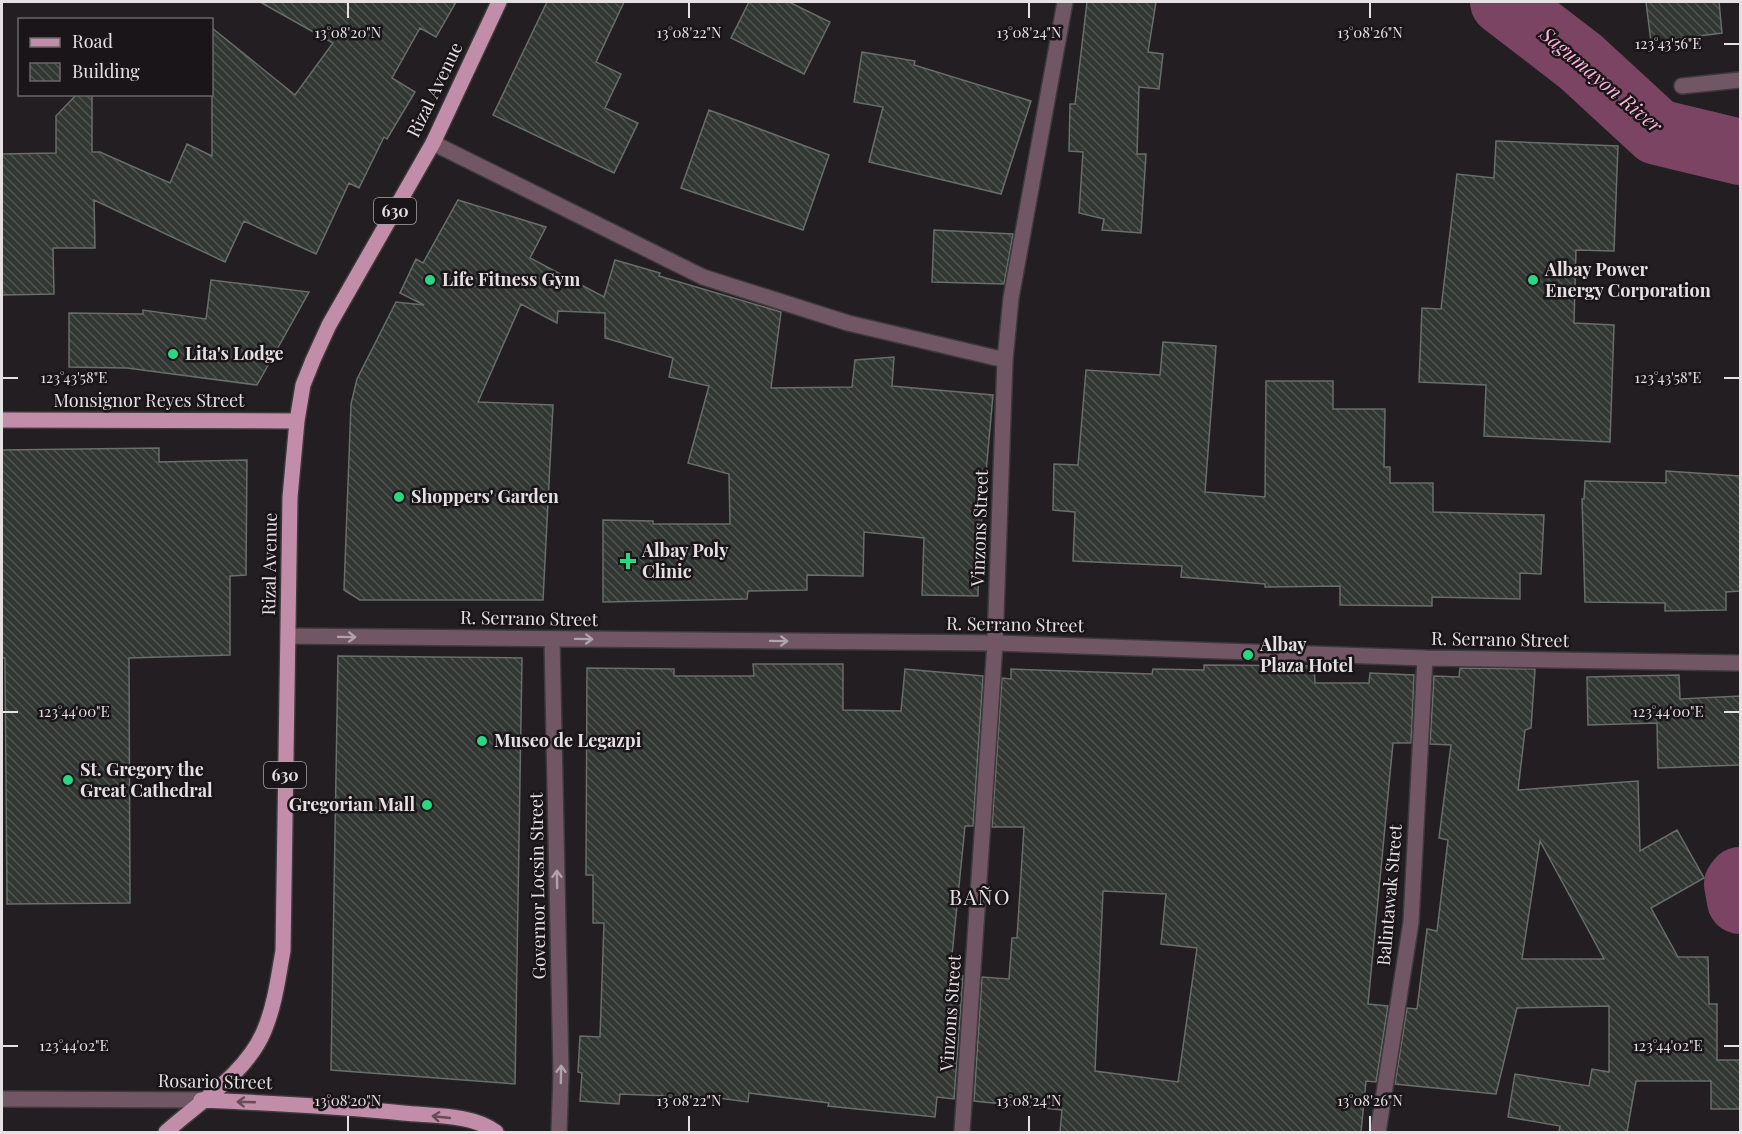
<svg xmlns="http://www.w3.org/2000/svg" width="1742" height="1134" viewBox="0 0 1742 1134" font-family="'Playfair Display',serif">
  <defs>
    <pattern id="building-back-hatch" width="6" height="6" patternUnits="userSpaceOnUse" patternTransform="scale(1.5)"><rect width="6" height="6" fill="#323734"/><path d="M-1 5l2 2M0 0l6 6M5-1l2 2" fill="none" stroke="#505451"/></pattern>
  </defs>
  <rect width="100%" height="100%" fill="#231e21"/>
  <g fill="none" stroke-linecap="round" stroke-linejoin="round">
    <path stroke="#7c4463" stroke-width="66" d="M1503 2 1581 62 1657 132 1740 152
      M1740 880 1737 884 1740 901"/>
  </g>
  <path fill="url(#building-back-hatch)" stroke="#686e6a" stroke-width="1.5" fill-rule="evenodd" d="M260 2H456L436 37 420 28 392 78 415 92 387 139 384 137 359 188 349 183 316 254 244 221 225 262 94 200 95 248H53L54 294 2 295V154L56 153V116L77 94H92V152H100L170 183 187 144 212 156V28L295 95 333 43Z
    M547 2H624L596 62 621 74 605 108 638 123 614 173 493 115Z
    M749 2H789L830 22 804 74 731 38Z
    M1087 2H1156L1148 52 1163 54 1159 89 1139 87 1137 154H1146L1141 233 1102 230 1104 219 1079 213 1083 152 1069 151 1070 104H1075Z
    M1646 2H1719L1722 33 1651 42Z
    M862 52 915 61 914 65 1031 101 1001 194 869 162 883 107 854 102Z
    M709 110 829 155 803 230 681 188Z
    M1496 141 1618 146 1614 251 1576 250 1574 323 1614 325 1610 442 1484 436 1486 385 1419 382 1422 308 1441 309 1457 174 1494 178Z
    M458 200 546 227 530 258 604 297 615 260 660 273 659 276 781 312 771 388 852 387 855 360 894 357 892 386 993 395 979 550 978 596 922 595 924 538 864 532 863 576 807 575V590L748 591 747 599 603 602V520L653 521V524H730L729 474 688 463 709 386 669 377 673 358 605 338V313L558 311 557 323 521 304 478 402 553 405 543 600H360L344 590 351 404 357 379 396 302 424 305 400 293 416 259 423 263Z
    M934 230 1013 234 1004 284 932 282Z
    M211 280 309 292 257 385 127 368 69 367V313L143 314V310L206 319Z
    M1163 342 1216 346 1205 492 1265 497 1266 381H1333V409H1385L1384 467H1390V483H1433V512L1544 515 1541 574 1520 573V599L1432 597V606L1340 605V586L1265 587V584L1181 577 1182 566 1073 561 1075 512 1053 510 1054 464 1078 465 1086 370 1160 375Z
    M159 448V462L247 460 246 575 230 576V655L129 658 130 903 7 904 5 658H2V450Z
    M1666 471 1740 476V591L1726 592V610L1665 611V603L1585 602 1582 499H1584L1585 481 1666 483Z
    M338 656 522 658 515 1084 331 1070Z
    M753 664H843V710L901 711 905 669 983 676 973 826H965L950 975 963 976 954 1099 937 1097 935 1117 828 1106 829 1103 749 1093 748 1102 718 1098 620 1094 619 1104 580 1101 582 1073 578 1072 580 1036 600 1037 604 923H593V875H586L587 668 674 669V676H754Z
    M1204 665 1314 666 1315 683H1369L1370 673 1414 675 1411 743H1393L1368 1004 1388 1006 1376 1082 1366 1081 1361 1132H1060L1062 1110 974 1101 982 977 1009 979 1012 938H1017L1024 827H992L1002 678 1011 679V669L1152 674 1153 669 1204 670ZM1103 891 1166 894 1161 944 1197 948 1178 1082 1095 1071Z
    M1460 668 1535 669 1531 728 1525 730 1518 790 1638 781 1640 851 1677 830 1704 878 1651 908 1678 957H1708L1709 1004H1717V1060H1740V1109H1711V1081H1636L1627 1132H1559L1560 1126 1508 1117 1515 1074 1589 1086 1592 1069 1609 1072V1006L1517 1008 1496 1094 1395 1084 1407 1008 1417 1009 1427 929 1437 931 1448 840 1439 838 1451 745 1430 744 1434 676 1459 677ZM1540 841 1604 959H1522Z
    M1679 675 1680 699 1740 696V765L1658 768 1657 723 1588 725 1587 677Z"/>
  <g fill="none" stroke-linecap="round" stroke-linejoin="round">
    <defs>
      <path id="minor" d="M1682 86 1740 80
        M433 143 703 277 848 323 1005 360
        M288 636 995 643 1425 658 1740 663
        M552 639 561 1074 559 1132
        M962 1132 995 643 1005 360 1011 298 1065 2
        M1378 1132 1411 922 1425 658"/>
      <path id="tertiary" d="M2 1099 201 1100"/>
      <path id="primary" d="M2 420 297 421
        M201 1100C269 1103 335 1106 403 1113 432 1116 473 1114 496 1132
        M166 1132C199 1102 246 1074 264 1031 275 1005 278 978 283 951L290 497 297 421 303 385 313 360 329 325 433 143 499 2"/>
    </defs>
    <use href="#minor" stroke="#3e393c" stroke-width="18"/>
    <use href="#tertiary" stroke="#3e393c" stroke-width="18"/>
    <use href="#primary" stroke="#3e393c" stroke-width="18"/>
    <use href="#minor" stroke="#715764" stroke-width="15"/>
    <use href="#tertiary" stroke="#715764" stroke-width="15"/>
    <use href="#primary" stroke="#c28da8" stroke-width="15"/>
  </g>
  <defs><path id="oneway-shaft" d="M-6 0H5M1.5-3L5.5 0L1.5 3" fill="none" stroke-width="1.6" stroke-linecap="round" stroke-linejoin="round" transform="scale(1.5)"/></defs>
  <g stroke="#b1a3aa">
    <use href="#oneway-shaft" transform="translate(347 637) rotate(1)"/>
    <use href="#oneway-shaft" transform="translate(584 639) rotate(1)"/>
    <use href="#oneway-shaft" transform="translate(779 641) rotate(1)"/>
    <use href="#oneway-shaft" transform="translate(557 879) rotate(-91)"/>
    <use href="#oneway-shaft" transform="translate(561 1074) rotate(-89)"/>
  </g>
  <g stroke="#664b59">
    <use href="#oneway-shaft" transform="translate(246 1102) rotate(-178)"/>
    <use href="#oneway-shaft" transform="translate(441 1117) rotate(-174)"/>
  </g>
  <path fill="none" stroke="#e5e1e3" stroke-width="2" d="M348 3V18M689 3V18M1029 3V18M1370 3V18M1724 44H1739M3 378H18M1724 378H1739M3 712H18M1724 712H1739M3 1046H18M1724 1046H1739M348 1116V1131M689 1116V1131M1029 1116V1131M1370 1116V1131"/>
  <g fill="#2ad884" stroke="#1a1518" stroke-width="2">
    <circle cx="430" cy="280" r="6"/>
    <circle cx="1533" cy="280" r="6"/>
    <circle cx="173" cy="354" r="6"/>
    <circle cx="399" cy="497" r="6"/>
    <path d="M625 552h6v6h6v6h-6v6h-6v-6h-6v-6h6z"/>
    <circle cx="1248" cy="655" r="6"/>
    <circle cx="482" cy="741" r="6"/>
    <circle cx="68" cy="780" r="6"/>
    <circle cx="427" cy="805" r="6"/>
  </g>
  <g text-anchor="middle" stroke-width="5" stroke-linejoin="round" paint-order="stroke">
    <g fill="#1a1518" stroke="#a8a4a6" stroke-width="1.5">
      <rect x="374" y="198" width="42" height="26" rx="4.5"/>
      <rect x="264" y="762" width="42" height="26" rx="4.5"/>
    </g>
    <g font-size="16" font-weight="bold" fill="#e5e1e3">
      <text x="395" y="217">630</text>
      <text x="285" y="781">630</text>
    </g>
    <g font-size="18" fill="#e5e1e3" stroke="#1a1518">
      <text transform="translate(435 90) rotate(-64)" y="6">Rizal Avenue</text>
      <text x="149" y="407">Monsignor Reyes Street</text>
      <text transform="translate(980 528) rotate(-88)" y="6">Vinzons Street</text>
      <text transform="translate(270 564) rotate(-89)" y="6">Rizal Avenue</text>
      <text transform="translate(529 619) rotate(1)" y="6">R. Serrano Street</text>
      <text transform="translate(1015 625) rotate(1)" y="6">R. Serrano Street</text>
      <text transform="translate(1500 640) rotate(1)" y="6">R. Serrano Street</text>
      <text transform="translate(538 886) rotate(-91)" y="6">Governor Locsin Street</text>
      <text transform="translate(1390 895) rotate(-85)" y="6">Balintawak Street</text>
      <text transform="translate(951 1013) rotate(-86)" y="6">Vinzons Street</text>
      <text transform="translate(215 1082) rotate(1)" y="6">Rosario Street</text>
    </g>
    <g font-size="18" font-weight="bold" fill="#e5e1e3" stroke="#1a1518" text-anchor="start">
      <text x="1545" y="276">Albay Power<tspan x="1545" dy="21">Energy Corporation</tspan></text>
      <text x="442" y="286">Life Fitness Gym</text>
      <text x="185" y="360">Lita's Lodge</text>
      <text x="411" y="503">Shoppers' Garden</text>
      <text x="642" y="557">Albay Poly<tspan x="642" dy="21">Clinic</tspan></text>
      <text x="1260" y="651">Albay<tspan x="1260" dy="21">Plaza Hotel</tspan></text>
      <text x="494" y="747">Museo de Legazpi</text>
      <text x="80" y="776">St. Gregory the<tspan x="80" dy="21">Great Cathedral</tspan></text>
      <text x="415" y="811" text-anchor="end">Gregorian Mall</text>
    </g>
    <g font-size="20" font-style="italic" fill="#fcb5da" stroke="#1a1518">
      <text transform="translate(1601 80) rotate(40)" y="7">Sagumayon River</text>
    </g>
    <g font-size="21" letter-spacing="1.5" fill="#e5e1e3" stroke="#1a1518">
      <text x="980" y="905">BAÑO</text>
    </g>
  </g>
  <g font-size="15" text-anchor="middle" fill="#e5e1e3" stroke="#1a1518" stroke-width="5" stroke-linejoin="round" paint-order="stroke">
    <text x="348" y="38">13°08'20"N</text>
    <text x="689" y="38">13°08'22"N</text>
    <text x="1029" y="38">13°08'24"N</text>
    <text x="1370" y="38">13°08'26"N</text>
    <text x="1668" y="49">123°43'56"E</text>
    <text x="1668" y="383">123°43'58"E</text>
    <text x="74" y="383">123°43'58"E</text>
    <text x="1668" y="717">123°44'00"E</text>
    <text x="74" y="717">123°44'00"E</text>
    <text x="1668" y="1051">123°44'02"E</text>
    <text x="74" y="1051">123°44'02"E</text>
    <text x="348" y="1106">13°08'20"N</text>
    <text x="689" y="1106">13°08'22"N</text>
    <text x="1029" y="1106">13°08'24"N</text>
    <text x="1370" y="1106">13°08'26"N</text>
  </g>
  <rect width="1742" height="1134" fill="none" stroke="#e5e1e3" stroke-width="6"/>
  <rect x="18" y="18" width="195" height="78" fill="#1a1518" stroke="#6b6769" stroke-width="1.5"/>
  <rect x="30" y="38" width="30" height="9" fill="#c28da8" stroke="#6b6769" stroke-width="1.5"/>
  <text x="72" y="48" font-size="18" fill="#e5e1e3">Road</text>
  <rect x="30" y="63" width="30" height="18" fill="url(#building-back-hatch)" stroke="#6b6769" stroke-width="1.5"/>
  <text x="72" y="78" font-size="18" fill="#e5e1e3">Building</text>
</svg>
